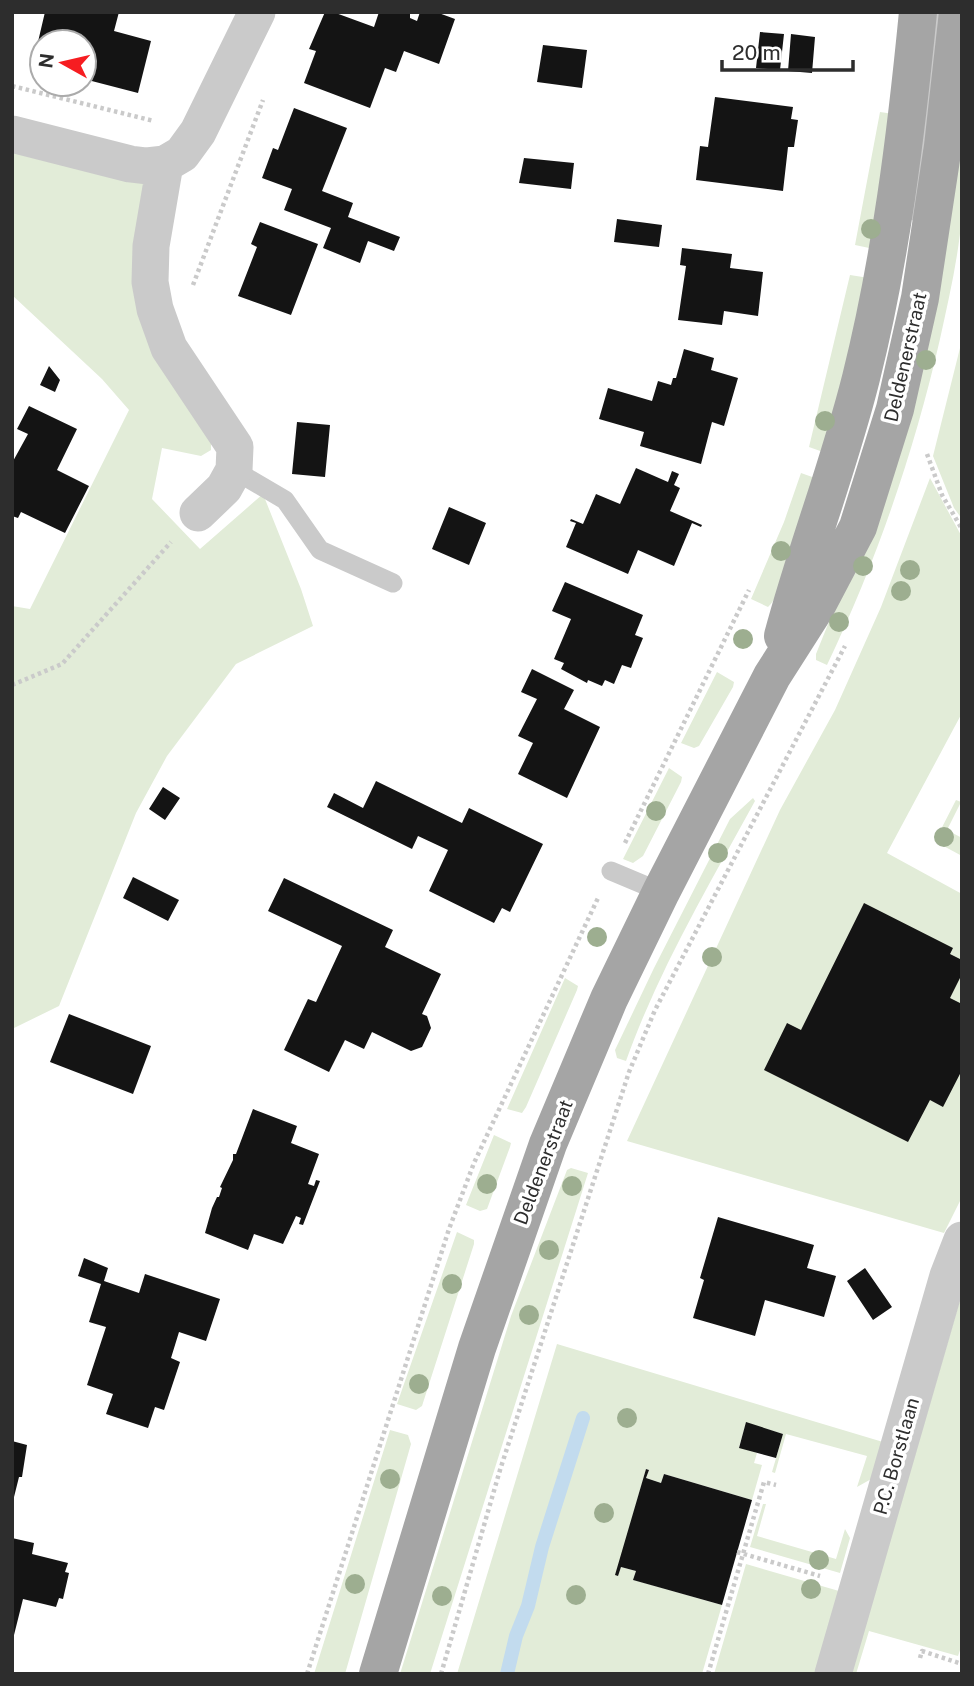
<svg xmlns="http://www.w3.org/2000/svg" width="974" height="1686" viewBox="0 0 974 1686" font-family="'Public Sans',sans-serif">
  <rect width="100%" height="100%" fill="#fff"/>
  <path fill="#e2ecd8" d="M962 91C962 131 965 173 962 213 959 255 949 298 940 339 914 452 877 560 827 665L816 660V654L849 572Z
    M880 112 894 114 874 249 855 245Z
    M12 148 150 182 148 254 211 428V450L201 456 162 448 152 499 200 549 263 494 301 589 313 626 236 664 167 756 136 813 59 1006 12 1029V606L30 609 129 410 102 379 12 295Z
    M850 275 869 278 823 452 809 447Z
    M962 340V519L954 508 933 456Z
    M801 473 815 478C808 502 784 595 768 607L751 599 784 522Z
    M930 478 962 537V713L887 853 962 894V1197L944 1233 627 1141 780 810 835 710 881 607Z
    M717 672 734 682 733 687 699 746 694 748 681 743Z
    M669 768 682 777 681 782 643 856 633 863 623 859Z
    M753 798 755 801C709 885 658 971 626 1061L617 1058 615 1050 654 968 730 819Z
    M956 800 961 802 947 830 962 838V856L938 843 936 839Z
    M565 978 578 986 577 990 526 1107 522 1113 507 1109Z
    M494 1135 511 1143 510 1147 487 1209 480 1211 466 1205Z
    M571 1168 588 1173 430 1674H400L511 1316 567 1170Z
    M457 1232 474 1240V1244L422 1406 416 1410 397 1404Z
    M962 1293V1644L958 1656 869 1631 856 1674H851Z
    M557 1344 883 1442 873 1478 857 1487 867 1456 786 1434 775 1473 772 1472 783 1434 746 1423 739 1447 757 1453 754 1463 762 1465 752 1500 664 1474 661 1483 646 1478 649 1470 646 1469 616 1575H618L621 1567 636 1571 634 1580 722 1605 702 1674H457Z
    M390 1430 408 1435 411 1444 345 1674H314Z
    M763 1504H766L757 1536 836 1559 845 1529 850 1538 840 1573 750 1547Z
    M746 1564 839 1591 815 1674H714Z"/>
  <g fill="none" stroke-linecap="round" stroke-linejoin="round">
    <path stroke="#c2dbee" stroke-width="14" d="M507 1674 516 1636 528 1606 542 1547 583 1418"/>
  </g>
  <path fill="#141414" d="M45 12H119L114 31 151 41 138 93 84 79V42H42V47L37 46Z
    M325 12H333L374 27 379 12H410V18L417 21 420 12H436L455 19 439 64 404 51 396 72 385 68 370 108 304 83 316 51 309 49Z
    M760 32 784 34 780 70 756 68Z
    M791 34 815 37 812 73 788 71Z
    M543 45 587 50 582 88 537 82Z
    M715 97 793 107 791 119 798 120 794 147H788L783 191 696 180 700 146 708 147Z
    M294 108 347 128 322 191 353 203 348 217 400 237 394 251 368 241 360 263 323 248 331 228 284 210 292 189 262 178 273 148 278 150Z
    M524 158 574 163 571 189 519 183Z
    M617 219 662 225 659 247 614 242Z
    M260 222 318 244 291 315 238 296 257 247 251 244Z
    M682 248 732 254 730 268 763 272 758 316 724 311 722 325 678 320 686 266 680 265Z
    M684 349 714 358 711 370 738 378 724 426 712 422 701 464 640 446 644 432 599 419 608 388 652 401 658 381 671 385 673 378H676Z
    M49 366 60 380 55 392 40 385Z
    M29 406 77 429 57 470 89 486 65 533 21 512 18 518 12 516V463L28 434 17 429Z
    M297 422 330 425 325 477 292 474Z
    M636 468 668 482 672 471 679 474 674 485 680 488 670 511 702 525 701 527 692 523 674 566 638 550 628 574 566 547 576 523 570 521 571 519 583 524 596 494 620 504Z
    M449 507 486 523 469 565 432 549Z
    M565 582 643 615 635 635 643 638 634 660 631 668 622 665 614 684 605 680 602 686 588 680 587 683 561 669 564 663 554 659 571 619 552 611Z
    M532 669 574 690 564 709 600 727 567 798 518 774 533 743 518 736 537 699 521 692Z
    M376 781 462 823 469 808 543 844 510 912 502 908 494 923 429 891 448 850 418 836 412 849 327 807 334 793 363 808Z
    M163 787 180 798 165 820 149 809Z
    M133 877 179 900 168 921 123 898Z
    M284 878 393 930 385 947 441 974 422 1014 427 1016 431 1028 422 1047 411 1051 372 1032 364 1049 345 1040 329 1072 284 1050 308 999 316 1002 342 946 268 911Z
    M864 903 953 948 950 954 962 960V974L950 998 962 1004V1070L943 1107 930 1100 908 1142 764 1070 787 1023 801 1030Z
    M69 1014 151 1046 133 1094 50 1062Z
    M253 1109 297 1126 291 1143 319 1154 308 1184 314 1186 316 1180 320 1181 303 1225 299 1224 301 1218 296 1216 283 1244 254 1234 248 1250 205 1233 212 1208 217 1197H219L222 1188 220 1187 233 1160V1154H236Z
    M718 1217 814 1245 807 1268 836 1276 824 1317 765 1300 755 1336 693 1318 704 1280 700 1278Z
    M84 1258 108 1268 104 1281 139 1293 145 1274 220 1299 206 1341 179 1332 171 1358 180 1362 164 1410 155 1407 148 1428 106 1414 113 1394 87 1385 106 1327 89 1322 101 1284 78 1276Z
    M865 1268 892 1307 873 1320 847 1281Z
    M746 1422 783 1434 776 1458 739 1448Z
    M12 1441 27 1445 22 1477H19L13 1501Z
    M646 1469 649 1470 646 1478 661 1483 664 1474 752 1500 722 1605 633 1580 636 1571 621 1567 618 1576 615 1575Z
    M12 1538 34 1543 32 1554 68 1563 65 1572 69 1573 63 1599 59 1598 56 1607 23 1599 13 1639Z"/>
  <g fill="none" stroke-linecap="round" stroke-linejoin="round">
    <path stroke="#cacaca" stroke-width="4.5" stroke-dasharray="3.5 3.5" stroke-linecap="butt" d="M12 86 154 121
      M193 285 263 100
      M927 454 942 495 962 529
      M12 685 62 664 171 542
      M625 843 749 590
      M737 1552 820 1576
      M920 1658 922 1651 962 1664
      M307 1674 449 1229 474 1163 598 898
      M441 1674 500 1470 629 1072 655 1010 845 646
      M708 1674 764 1482 776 1485"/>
    <path stroke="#cacaca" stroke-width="19" d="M914 211 938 12
      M234 470 285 500 320 550 393 583
      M611 871 661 892"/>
    <path stroke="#cacaca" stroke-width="37" d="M12 134 130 164 147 166 165 164 182 154 198 132 257 12
      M165 164 151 246 150 282 155 309 169 348 235 447 234 470 224 488 198 513
      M833 1674 948 1276 962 1240"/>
    <path stroke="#a5a5a5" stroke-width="38" d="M783 636C806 550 839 466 861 378 891 258 906 135 918 12
      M378 1674 477 1348 548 1144 609 999 661 892 772 676 816 607 858 527 895 409 920 298 943 146 958 12"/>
  </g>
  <g fill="#9dae90">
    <circle cx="871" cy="229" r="10"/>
    <circle cx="926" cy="360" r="10"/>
    <circle cx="825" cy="421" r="10"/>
    <circle cx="781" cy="551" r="10"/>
    <circle cx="863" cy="566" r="10"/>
    <circle cx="910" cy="570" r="10"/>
    <circle cx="901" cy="591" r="10"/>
    <circle cx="839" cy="622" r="10"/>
    <circle cx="743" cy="639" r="10"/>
    <circle cx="656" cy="811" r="10"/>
    <circle cx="944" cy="837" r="10"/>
    <circle cx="718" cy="853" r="10"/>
    <circle cx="597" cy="937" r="10"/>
    <circle cx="712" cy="957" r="10"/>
    <circle cx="487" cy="1184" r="10"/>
    <circle cx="572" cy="1186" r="10"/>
    <circle cx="549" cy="1250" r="10"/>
    <circle cx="452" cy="1284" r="10"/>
    <circle cx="529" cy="1315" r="10"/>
    <circle cx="419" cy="1384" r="10"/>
    <circle cx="627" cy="1418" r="10"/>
    <circle cx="390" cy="1479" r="10"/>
    <circle cx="604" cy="1513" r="10"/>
    <circle cx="819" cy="1560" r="10"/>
    <circle cx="355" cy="1584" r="10"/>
    <circle cx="811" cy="1589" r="10"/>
    <circle cx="576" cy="1595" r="10"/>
    <circle cx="442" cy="1596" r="10"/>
  </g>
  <g text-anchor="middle" stroke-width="7" stroke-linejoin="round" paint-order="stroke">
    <g font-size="19" fill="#2d2d2d" stroke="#fff">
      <text transform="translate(905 357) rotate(-77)" y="7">Deldenerstraat</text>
      <text transform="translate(543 1162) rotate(-69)" y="7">Deldenerstraat</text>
      <text transform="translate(896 1456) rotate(-74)" y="7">P.C. Borstlaan</text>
    </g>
  </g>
  <rect width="974" height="1686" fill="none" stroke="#2d2d2d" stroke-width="28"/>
  <g transform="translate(63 63) rotate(278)"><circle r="33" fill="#ffffff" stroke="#ababab" stroke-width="2"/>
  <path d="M0-5L12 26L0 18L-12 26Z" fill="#f61d21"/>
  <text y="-10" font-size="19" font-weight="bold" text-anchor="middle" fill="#2d2d2d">N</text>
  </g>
  <path d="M722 60v10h131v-10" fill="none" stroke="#2d2d2d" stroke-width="3.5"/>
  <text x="732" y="60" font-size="21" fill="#2d2d2d" stroke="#ffffff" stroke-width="5" paint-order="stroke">20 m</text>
</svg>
